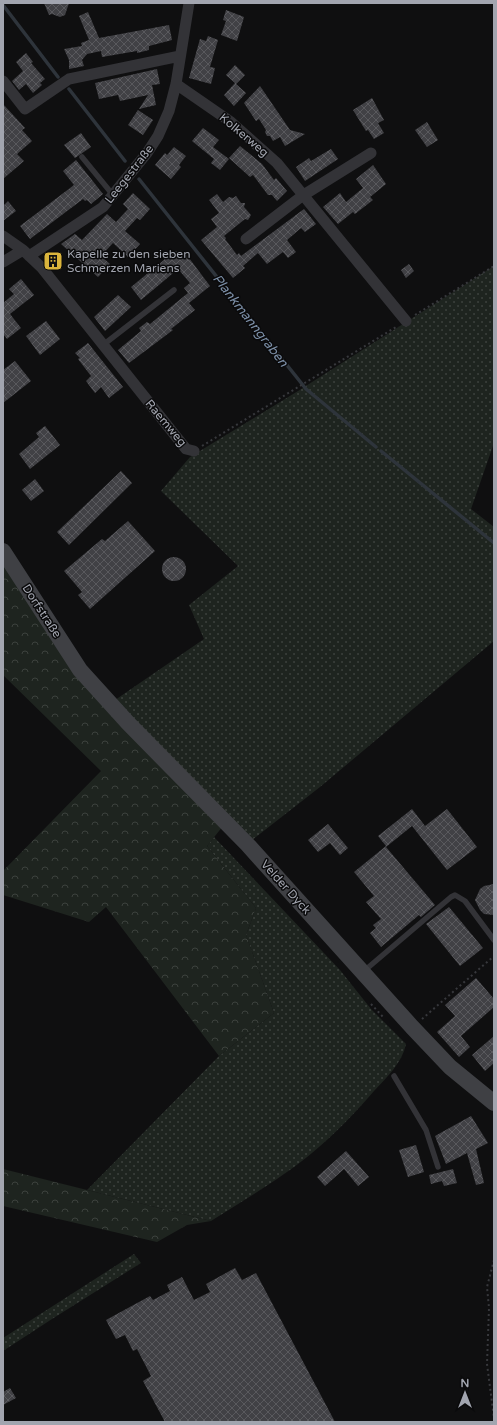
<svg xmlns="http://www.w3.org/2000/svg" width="497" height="1425" viewBox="0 0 497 1425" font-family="'Varela Round',sans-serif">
  <defs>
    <pattern id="grass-dots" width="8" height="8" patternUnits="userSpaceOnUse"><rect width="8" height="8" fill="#1e241f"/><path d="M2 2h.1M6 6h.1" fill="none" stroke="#3c413d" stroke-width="1.8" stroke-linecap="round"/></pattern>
    <pattern id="forest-crowns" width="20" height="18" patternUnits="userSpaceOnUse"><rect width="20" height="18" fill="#1e241f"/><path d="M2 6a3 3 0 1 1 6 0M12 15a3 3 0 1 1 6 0" fill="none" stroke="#3c413d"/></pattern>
    <pattern id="building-cross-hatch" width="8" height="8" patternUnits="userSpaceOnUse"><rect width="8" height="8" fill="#414145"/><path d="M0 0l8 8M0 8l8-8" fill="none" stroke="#59595d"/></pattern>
  </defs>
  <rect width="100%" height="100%" fill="#0f0f10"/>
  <path fill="url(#grass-dots)" d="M494 266V443L471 509 494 527V641L320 787 247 844 115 700 204 639 189 605 238 566 161 491 190 457 298 391Z
    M214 837 340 970 371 1009 406 1044C402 1063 387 1077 374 1091 355 1113 334 1135 312 1153 283 1177 243 1201 211 1221L87 1190 219 1056 274 1013 246 935 256 908 207 846Z
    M134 1254 141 1263 52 1319 3 1351V1338Z"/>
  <path fill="url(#forest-crowns)" d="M3 554 84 665 227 821 207 846 256 908 246 935 274 1013 219 1056 106 907 89 922 3 895V871L101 771 3 675Z
    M3 1169 211 1221 187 1225 157 1242 3 1206Z"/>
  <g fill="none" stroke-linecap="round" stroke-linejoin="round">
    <path stroke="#2e343b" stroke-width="3.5" d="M3 5 58 77
      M69 89 125 161
      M139 179 306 389 376 447
      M381 451 494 543"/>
  </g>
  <path fill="url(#building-cross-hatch)" d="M44 3H69L65 15 60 17 52 14 49 15Z
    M226 10 244 17 237 41 221 35 226 21 223 20Z
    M88 12 99 38 169 25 172 40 149 46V50L137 53V51L102 57 101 51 87 54 82 60 84 66 69 69V60L64 49 82 46 81 43 89 40 79 16Z
    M208 36 218 40 210 67 215 68 211 84 189 78 200 39 206 41Z
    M26 53 33 62 31 63 45 79 40 83 42 85 33 93 26 84 19 90 12 81 23 71 16 62Z
    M235 65 245 75 236 84 246 93 234 106 224 95 235 83 226 75Z
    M157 69 160 84 152 85 156 105 139 109 148 95 120 101 118 95 99 99 95 83Z
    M260 86 290 130 305 134 285 146 280 137 273 141 270 136H267L265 132 266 130 259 119 256 121 244 103Z
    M372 98 384 120 378 123 384 133 374 139 368 130 366 131 353 110Z
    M3 104 25 128 22 130 32 141 17 154 24 161 3 179Z
    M138 110 153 120 143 135 128 125Z
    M427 122 438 140 427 147 415 130Z
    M203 128 219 140 213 147 229 159 220 170 211 163 214 159 192 141Z
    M81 133 91 147 75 158 64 145Z
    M240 146 262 164 274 180 276 178 287 191 277 201 272 195H268L253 175 250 177 229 158Z
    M174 147 186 156 179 165 181 167 171 179 155 165 165 153 167 155Z
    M331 149 338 159 305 181 296 167 309 158 311 161Z
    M76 160 103 194 91 204 87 200 85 201 83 199 30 239 20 226 74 185 63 171Z
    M373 165 386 184 370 197 373 200 355 214 353 212 338 224 323 207 340 193 346 202 363 188 356 179Z
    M133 193 150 209 140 220 137 218 125 231 140 244 128 257 113 243 101 256 110 264 98 277 61 244 75 234 82 240 107 214 116 222 128 209 123 204Z
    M217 194 223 202 229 197 233 198 236 196 241 203H245L244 207 251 215 248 220 245 219 224 236 226 238 225 239 237 255 239 253 241 256 304 209 316 224 305 232 301 228 287 240 296 252 288 258 283 252 267 264 258 253 243 266 245 268 233 278 201 240 217 227 211 219 219 213 209 200Z
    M8 201 16 211 3 221V206Z
    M176 251 182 257 186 254 210 286 189 303 195 310 171 329 173 330 129 363 118 350 141 331 139 328 147 322 150 324 188 293 184 288 190 283 178 269 141 300 131 287 164 260 165 255 170 256Z
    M409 264 414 271 406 278 401 270Z
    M21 279 34 295 10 314 21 328 7 339 3 334V303L14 294 9 289Z
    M118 295 131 307 105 331 94 317Z
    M46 321 60 339 40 355 26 336Z
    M88 343 123 387 109 398 101 387 95 393 86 381 91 376 78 359 80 358 75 353Z
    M15 361 31 381 3 403V370Z
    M45 426 60 445 30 469 19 454 39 437 36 433Z
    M121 471 132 483 69 545 57 532Z
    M35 479 44 491 31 501 22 490Z
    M128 521 155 551 90 609 78 595 82 592 64 571 102 539 105 541Z
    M162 569a12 12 0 1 1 24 0a12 12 0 1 1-24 0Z
    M412 809 425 826 447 809 477 847 447 870 412 826 386 847 435 905 421 917 419 915 381 947 370 933 376 928 373 925 381 919 366 902 374 896 354 872 386 846 378 836Z
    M328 824 348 848 340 855 330 843 318 852 308 840Z
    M494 884V915L484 914 480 910 475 900 480 889 484 886Z
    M449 907 483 948 460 966 426 924Z
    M476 978 494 999V1007L461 1036 470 1047 459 1057 437 1032 455 1016 445 1005Z
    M494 1036V1063L485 1071 472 1055Z
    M471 1116 488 1143 476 1149 484 1183 476 1185 467 1153 446 1164 435 1136Z
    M416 1145 424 1172 408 1177 399 1150Z
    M346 1151 369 1177 358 1186 344 1169 325 1186 317 1177Z
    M453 1169 457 1183 444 1186 442 1181 431 1184 429 1175Z
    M235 1268 242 1280 256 1273 335 1422H165L143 1381 151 1376 137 1349 133 1351 125 1335 116 1339 106 1320 150 1296 153 1300 170 1291 167 1285 182 1277 194 1300 210 1292 206 1284Z
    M10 1388 16 1398 3 1405V1392Z"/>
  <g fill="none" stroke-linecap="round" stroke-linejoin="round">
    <path stroke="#37383c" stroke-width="2" stroke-dasharray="2 3" stroke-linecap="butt" d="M415 315 494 266
      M202 446 396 327
      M371 1004 384 1018
      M422 1019 494 956
      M494 1260 487 1287 489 1308 487 1364 494 1418"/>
    <path stroke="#333337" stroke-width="5.5" d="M82 157 113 195
      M103 345 174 290
      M364 971 451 897 455 895 465 901 494 940
      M394 1076 426 1130 438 1167"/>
    <path stroke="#333337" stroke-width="11" d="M3 81 25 109 69 79 180 56
      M176 84 231 122 277 163 406 321
      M3 236 23 250 42 268 186 449 194 451
      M246 239 302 196 371 153
      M29 256 103 207 147 153 158 136 169 111 176 84 189 3
      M3 262 23 250"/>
    <path stroke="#3f4044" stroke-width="16" d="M3 551 80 670 128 723 247 844 412 1027 450 1067 494 1103"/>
  </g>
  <defs>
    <symbol id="building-square" viewBox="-11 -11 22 22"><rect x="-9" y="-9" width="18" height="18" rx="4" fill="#dbb53c" stroke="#0a0a0b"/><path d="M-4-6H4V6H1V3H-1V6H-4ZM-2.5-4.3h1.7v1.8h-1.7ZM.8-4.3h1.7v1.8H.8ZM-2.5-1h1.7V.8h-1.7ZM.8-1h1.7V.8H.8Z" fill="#111"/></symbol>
  </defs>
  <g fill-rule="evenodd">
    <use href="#building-square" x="42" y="250" width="22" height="22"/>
  </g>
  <g text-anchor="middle" stroke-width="3" stroke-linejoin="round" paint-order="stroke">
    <g font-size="12" fill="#a2a5af" stroke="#0a0a0b">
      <text transform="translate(244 135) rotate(40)" y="4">Kolkerweg</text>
      <text transform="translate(129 174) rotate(-52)" y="4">Leegestraße</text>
      <text transform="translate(166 423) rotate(50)" y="4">Raemweg</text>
      <text transform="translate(42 611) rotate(57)" y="4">Dorfstraße</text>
      <text transform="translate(286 887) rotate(48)" y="4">Velder Dyck</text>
    </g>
    <g font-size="12" fill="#a2a5af" stroke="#0a0a0b" text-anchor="start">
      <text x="67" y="258">Kapelle zu den sieben<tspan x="67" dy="14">Schmerzen Mariens</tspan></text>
    </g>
    <g font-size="13" font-style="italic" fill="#7c8fa7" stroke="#0a0a0b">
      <text transform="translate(251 320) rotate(52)" y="5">Plankmanngraben</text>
    </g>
  </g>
  <rect width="497" height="1425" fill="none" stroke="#a2a5af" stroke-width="8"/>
  <g transform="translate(465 1393)" stroke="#0a0a0b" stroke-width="3" paint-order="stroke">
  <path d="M0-3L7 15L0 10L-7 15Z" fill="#a2a5af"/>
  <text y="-6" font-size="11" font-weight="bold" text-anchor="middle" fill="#a2a5af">N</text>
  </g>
</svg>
